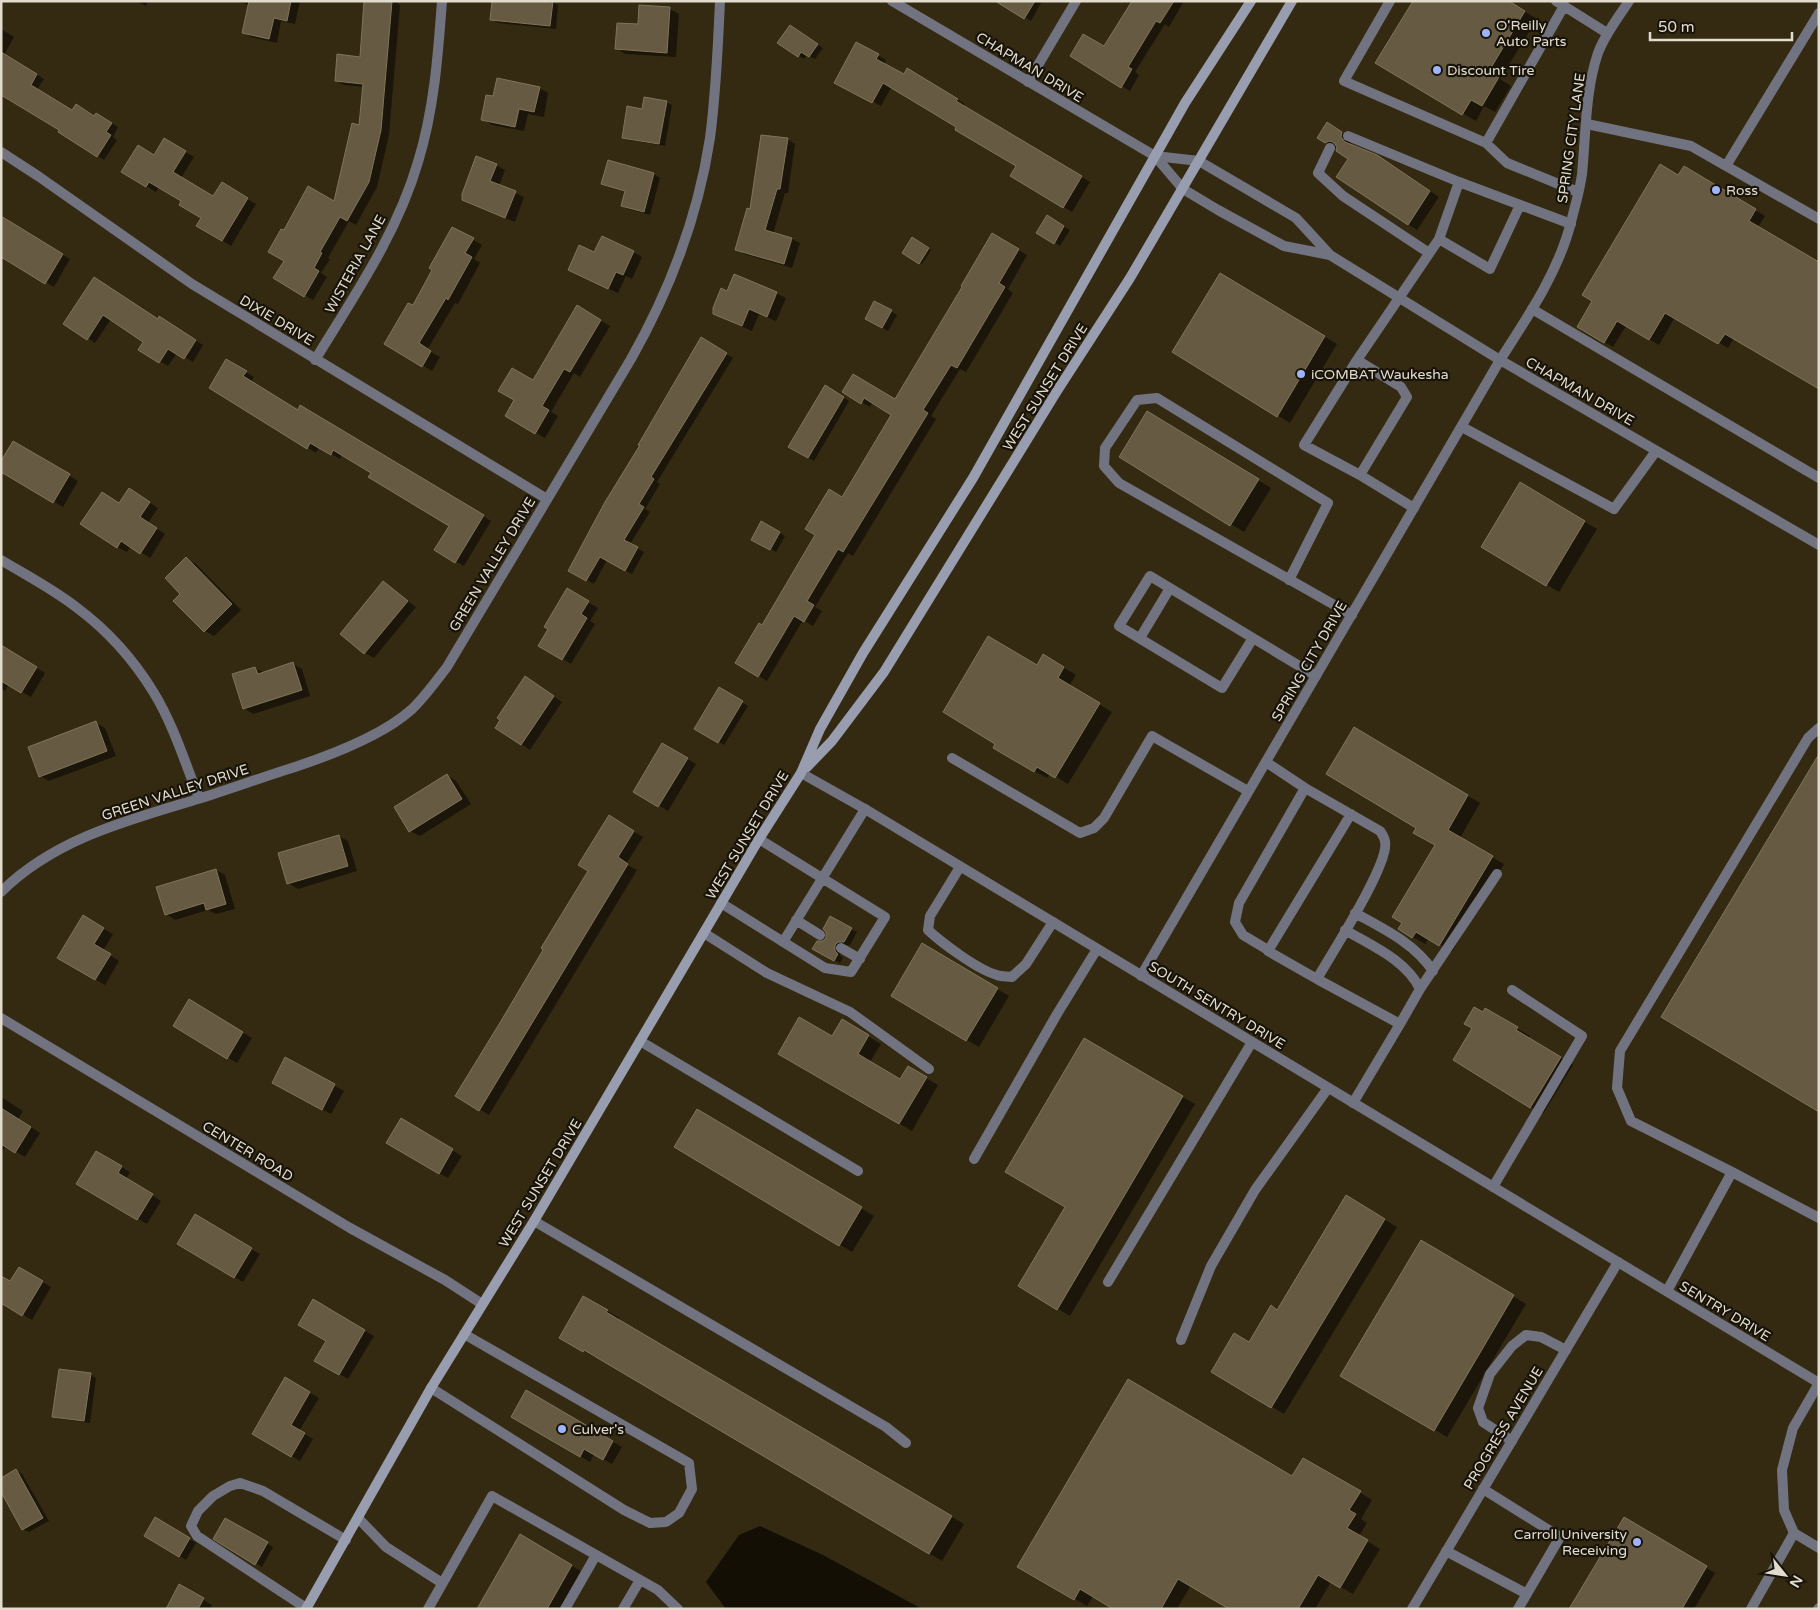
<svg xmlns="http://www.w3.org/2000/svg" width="1820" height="1610" viewBox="0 0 1820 1610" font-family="'Varela Round',sans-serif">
  <rect width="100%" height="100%" fill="#342a12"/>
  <path fill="#140f04" d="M760 1526 823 1555 922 1609H726L706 1582 739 1535Z"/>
  <path fill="#0007" d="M136 1H148L146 6Z
    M236 1H300L295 24 281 21 277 43 251 37 243 32 249 5Z
    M365 1H394L400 5 389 135 377 187 356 225 349 221 328 258 330 259 321 273 327 277 313 300 275 278 285 261 284 232 335 203 361 126 364 87 344 85 336 81 361 58Z
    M997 1H1042L1031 21Z
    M1132 1H1184L1169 27 1165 24 1135 72 1139 75 1130 91 1072 56 1105 48Z
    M1507 1 1537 19 1500 79 1511 86 1495 112 1484 106 1476 121 1377 63Z
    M552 2 558 5 556 29 498 23 492 20Z
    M670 9 679 14 676 57 625 54 616 48Z
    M1 29 14 37 4 55 44 79 37 90 72 112 95 118 97 114 118 127 113 137 117 140 104 160 59 132 61 130 1 82Z
    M796 30 823 48 815 59 807 55 804 59 799 56Z
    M857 43 886 60 884 65 904 76 908 70 965 104 963 106 1090 182 1072 212 1011 176 1018 166 892 86 881 106 836 82Z
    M539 88 548 93 544 117 528 114 524 131 492 125 483 119 494 97Z
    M666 102 672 105 665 146 629 140 623 137 643 111Z
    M1337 129 1351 139 1350 144 1353 147 1387 162 1439 197 1417 230 1408 224 1338 146 1335 148 1326 142Z
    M787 139 795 144 788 193H785L773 234 792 239 800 243 792 268 744 254 737 249 751 210Z
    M165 140 194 157 181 178 214 198 222 184 256 204 231 246 198 225 202 218 183 201 159 186 156 192 123 172 154 157Z
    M609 162 654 174 660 178 650 215 628 209 622 206 626 192 603 184Z
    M496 165 505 170 499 186 524 197 515 222 472 205 463 200Z
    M1684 168 1765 216 1758 227 1734 338 1728 348 1675 317 1659 345 1626 326 1613 347 1578 327Z
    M1 215 10 221 9 222 70 259 54 287 6 258 1 248Z
    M1048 217 1070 230 1060 246 1038 233Z
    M452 228 482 245 474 259 480 263 458 304 455 303 427 350 440 357 432 371 386 343 413 307 434 269Z
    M992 235 1027 255 1008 289 1013 293 966 372 960 369 931 416 936 419 853 556 848 553 815 607 822 611 813 626 803 620 767 681 737 663 762 626 893 415 873 402 870 407 844 392 895 400 964 286Z
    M912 239 931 250 922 264 903 253Z
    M633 252 642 257 632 279 626 276 618 293 578 275 595 254Z
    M1220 275 1337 344 1290 423 1174 352Z
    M94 278 158 320 167 322 203 345 193 362 177 353 168 366 140 349 144 342 111 319 95 343 88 338Z
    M728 292 776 293 786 298 776 321 759 314 752 331 714 314Z
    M875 302 897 315 888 331 866 318Z
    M577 307 610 326 580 377 574 373 551 412 558 416 545 438 507 416 533 381Z
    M702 339 733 358 657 482 660 484 645 509 650 512 630 544 644 552 632 574 607 560 594 584 569 570Z
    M227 361 254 377 251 382 298 411 301 407 491 521 464 566 436 550 451 525 342 454 340 459 319 447 316 453 211 387Z
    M826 387 849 401 814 461 789 447Z
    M1160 420 1271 488 1244 532 1120 457Z
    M13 443 78 481 63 507 1 471Z
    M1520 484 1597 529 1559 592 1483 547Z
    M138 495 158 508 148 523 165 534 150 558 131 546 127 552 117 547 120 504Z
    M762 523 785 536 776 552 753 539Z
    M186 559 196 564 241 610 214 636 205 631 182 594Z
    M384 583 416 607 374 658 365 653Z
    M568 590 598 608 590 621 595 624 571 664 540 645 549 629Z
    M1 646 45 673 31 697 9 684 5 691 1 689Z
    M1056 663 1076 675 1069 686 1112 712 1068 784 1050 773 1047 778 1034 771 1037 667Z
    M293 664 302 669 310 696 253 714 244 708 255 668 264 673Z
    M535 683 562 702 530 750 521 744Z
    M719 689 748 706 724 745 696 729Z
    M96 723 105 728 116 756 49 781 40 776Z
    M1354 729 1480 803 1460 838 1504 864 1452 952 1429 938 1425 944 1399 929 1436 845Z
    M663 744 696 764 668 811 635 791Z
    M447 775 456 781 471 804 420 836 410 831Z
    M609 817 643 837 626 864 637 870 489 1115 457 1095 502 1022 590 870Z
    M338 836 348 841 357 871 298 889 288 883Z
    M216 870 225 875 235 909 216 914 208 910 175 920 166 914Z
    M83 917 113 934 103 951 119 961 105 985 59 957Z
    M831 918 857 932 850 945H844L840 948V955L843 958 840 963 814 949 827 939Z
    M923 945 1009 996 979 1047 892 996Z
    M189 1001 252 1038 237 1063 175 1025Z
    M1486 1010 1530 1036 1528 1038 1573 1065 1543 1114 1531 1107 1483 1013Z
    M842 1021 881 1044 870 1062 901 1080 908 1068 938 1085 912 1131 780 1053 833 1038Z
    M1085 1040 1195 1104 1070 1316 1020 1286 1066 1207Z
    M286 1059 344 1091 331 1114 283 1088Z
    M1 1097 23 1111 18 1119 40 1133 25 1157 6 1146 1 1153Z
    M697 1110 874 1216 852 1252 676 1147Z
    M402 1120 462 1156 448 1178 388 1143Z
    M96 1152 130 1172 126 1179 161 1201 147 1224 78 1183Z
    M1346 1197 1397 1227 1284 1414 1212 1371 1249 1344 1278 1311Z
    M196 1216 260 1254 243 1282 179 1244Z
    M1421 1241 1526 1304 1447 1437 1342 1375Z
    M19 1268 51 1287 32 1320 1 1302Z
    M583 1298 620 1318 618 1321 964 1524 942 1561 597 1356 596 1358 561 1338Z
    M313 1301 374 1336 348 1379 316 1361 327 1341Z
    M90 1374 96 1378 90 1423 59 1419 53 1416Z
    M286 1379 319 1398 299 1431 313 1439 300 1461 253 1434Z
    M527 1392 622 1447 612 1464 594 1454 590 1462 512 1417Z
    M1304 1459 1372 1500 1361 1519 1367 1523 1359 1536 1380 1549 1353 1594 1331 1582 1315 1609H1231L1191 1585 1177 1609H1115L1093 1596 1087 1606 1019 1566 1293 1478Z
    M16 1471 22 1474 49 1521 29 1532 23 1529Z
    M156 1519 196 1543 186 1560 146 1536Z
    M1624 1519 1715 1573 1694 1609H1571Z
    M225 1520 273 1547 262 1567 215 1538Z
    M521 1536 584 1573 564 1609H479Z
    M180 1586 212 1605 210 1609H167Z"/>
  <path fill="#665b42" stroke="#80755b" d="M249 1H291L287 21 274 18 269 39 242 33Z
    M364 1H392L381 130 369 182 347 221 340 217 320 252 322 253 314 268 319 271 304 297 273 278 284 261 268 252 281 229 284 230 308 186 334 201 352 123 359 125 363 84 335 81 337 54 360 57Z
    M492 1H553L550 26 490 20Z
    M995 1H1035L1024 19Z
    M1132 1H1174L1160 23 1156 21 1128 67 1132 69 1121 88 1070 56 1083 34 1104 46Z
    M1413 1H1509L1525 11 1489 71 1499 77 1482 106 1471 100 1462 115 1375 63Z
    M639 5 670 7 667 53 615 49 617 23 638 24Z
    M790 25 818 44 809 57 801 52 798 57 777 43Z
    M856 42 879 54 876 59 904 74 907 68 958 99 956 101 1082 176 1063 208 1010 176 1016 166 955 130 956 127 883 83 872 103 834 83Z
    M1 52 37 74 31 85 72 110 76 104 94 116 96 113 112 123 106 132 111 135 97 157 58 132 59 130 1 95Z
    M497 78 540 87 534 112 519 109 515 127 481 120 486 95 493 96Z
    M644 97 667 101 659 144 622 138 627 106 642 109Z
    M1327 122 1342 132 1341 137 1345 142 1377 155 1430 191 1408 225 1336 177 1348 159 1336 151 1337 147 1333 142 1329 141 1325 143 1317 138Z
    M761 135 788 138 780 189H777L765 230 792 238 784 264 735 250 747 208 750 209Z
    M164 138 186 151 173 172 213 196 222 182 248 198 222 241 196 226 201 218 179 205 181 201 149 182 146 187 121 172 138 145 154 155Z
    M476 156 497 164 490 181 516 191 505 218 462 200V194Z
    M608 160 654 173 644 212 621 206 625 191 601 184Z
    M1660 164 1678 175 1684 166 1756 209 1749 221 1819 262V389L1725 334 1718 344 1665 313 1649 340 1617 321 1604 343 1577 327 1592 301 1582 295Z
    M1047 215 1064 226 1054 244 1036 233Z
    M1 216 63 254 45 284 1 257Z
    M452 227 474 238 465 253 472 257 448 300 446 298 419 343 431 351 422 367 384 344 408 303 413 305 432 270 429 268Z
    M992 233 1019 249 999 283 1005 287 957 368 951 365 923 410 928 413 843 552 838 549 807 601 814 605 804 622 794 616 758 677 735 663 759 623 762 625 815 535 805 529 829 489 842 497 891 415 864 398 861 404 842 392 853 374 895 399 962 287 961 286Z
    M602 236 634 251 623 275 616 272 608 289 568 270 579 245 594 252Z
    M912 237 929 248 919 264 902 253Z
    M1220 273 1325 336 1277 417 1172 352Z
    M734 274 777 292 767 317 749 309 742 326 713 314V308L721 288 727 291Z
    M94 277 158 319 159 316 196 340 184 359 168 349 159 363 138 350 143 342 103 315 87 340 63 324Z
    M874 301 892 310 882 328 865 319Z
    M577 305 601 320 570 372 564 369 542 406 549 410 535 434 505 416 514 400 498 391 512 368 533 380Z
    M701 337 727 353 651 477 654 479 639 504 644 507 624 540 638 547 625 571 600 557 586 581 568 571 605 502 640 445H638Z
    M226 359 247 371 243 376 298 410 300 405 484 515 455 563 434 550 449 526 368 477 371 473 333 450 331 455 310 443 307 449 209 388Z
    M825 385 844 397 808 458 788 447Z
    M1147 411 1259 479 1230 526 1119 457Z
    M13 441 70 474 53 503 1 472V461Z
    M1520 482 1585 521 1546 586 1481 547Z
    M129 488 150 502 140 517 157 528 140 554 121 541 117 548 80 524 102 492 119 503Z
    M761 521 780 532 770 550 751 540Z
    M186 557 232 604 204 632 173 601 180 594 165 578Z
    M383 581 408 601 364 654 340 634Z
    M567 588 589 601 581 614 587 618 562 660 538 646 548 629 544 627Z
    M988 636 1037 665 1043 654 1064 667 1058 678 1100 703 1055 778 1037 767 1034 772 993 748 995 744 943 712Z
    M1 645 37 667 21 693 1 681Z
    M293 662 302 690 243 709 232 674 255 667 258 674Z
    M525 676 554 696 521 745 495 728 500 720 497 718Z
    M719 687 743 701 718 743 694 729Z
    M96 721 107 751 39 777 28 747Z
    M1354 727 1468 795 1448 830 1493 856 1439 946 1416 932 1412 938 1398 929 1402 923 1392 917 1435 845 1413 833 1416 828 1326 774Z
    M662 743 688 758 658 807 633 792Z
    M1819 754V1112L1661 1017Z
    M447 774 462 799 409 832 394 807Z
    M609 815 634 831 618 857 628 864 479 1111 455 1096 501 1021 543 950 541 948 588 871 578 865Z
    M339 835 348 866 287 884 278 853Z
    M216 869 226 904 206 910 204 903 165 915 156 887Z
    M83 915 104 928 94 944 111 954 95 980 57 958Z
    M830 916 852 928 844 942H838L835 945V951L838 954 834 961 812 949 817 941H823L826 938V932L823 929Z
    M922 943 998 988 966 1041 891 996Z
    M189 999 243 1032 227 1059 173 1026Z
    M1474 1007 1483 1012 1485 1008 1518 1027 1516 1030 1561 1057 1530 1108 1453 1060 1472 1028 1464 1024Z
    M799 1017 832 1036 842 1019 869 1035 858 1054 900 1079 908 1066 927 1077 899 1124 778 1054Z
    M1084 1038 1183 1096 1057 1310 1018 1286 1065 1207 1005 1172Z
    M285 1057 335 1084 322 1110 272 1083Z
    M1 1108 31 1127 15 1153 1 1144Z
    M697 1109 862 1207 839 1246 674 1147Z
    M401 1118 453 1149 439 1174 386 1143Z
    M96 1151 122 1166 118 1173 153 1194 137 1220 76 1184Z
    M1346 1195 1385 1219 1271 1408 1211 1372 1234 1333 1249 1342 1271 1305 1277 1310Z
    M195 1214 252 1248 234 1278 177 1244Z
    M1421 1240 1514 1295 1434 1431 1340 1376Z
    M19 1267 43 1281 22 1316 1 1303V1276L10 1281Z
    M583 1296 608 1310 606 1312 952 1516 929 1554 584 1350 583 1352 559 1338Z
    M313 1299 365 1330 339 1375 314 1361 326 1341 298 1325Z
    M59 1369 91 1373 84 1421 52 1417Z
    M285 1377 310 1392 291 1425 305 1433 291 1457 252 1434Z
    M1128 1379 1292 1476 1303 1458 1361 1491 1349 1510 1356 1514 1347 1528 1368 1540 1340 1588 1318 1575 1298 1609H1229L1178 1579 1161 1609H1113L1080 1589 1074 1600 1017 1567Z
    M526 1390 613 1441 603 1460 584 1449 580 1457 511 1417Z
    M16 1469 43 1518 22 1530 1 1492V1478Z
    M155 1517 190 1538 179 1557 144 1536Z
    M1624 1517 1707 1566 1682 1609H1569Z
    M225 1518 268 1542 255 1565 213 1539Z
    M520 1534 572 1565 547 1609H477Z
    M179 1584 204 1598 198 1609H166Z"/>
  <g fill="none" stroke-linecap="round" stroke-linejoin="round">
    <path stroke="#717480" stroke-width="10" d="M1390 1 1344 81 1486 143 1507 163 1578 192
      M1556 1 1607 33
      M1028 82 1076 1
      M1587 124 1691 146 1819 219
      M1348 136 1459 182
      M1486 143 1564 6
      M1330 148 1318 173 1343 196 1429 253
      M1726 166 1819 13
      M1439 239 1490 269 1520 205
      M1532 309 1819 478
      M1357 360 1401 387 1407 397 1360 475
      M1462 427 1614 509 1656 451
      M1414 508 1360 475 1304 445 1357 360 1439 239 1459 182 1571 224
      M1289 580 1328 503 1157 398 1137 400 1105 448 1104 466 1119 483 1352 615
      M1140 638 1170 588
      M1253 638 1222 688 1119 626 1150 576 1316 676
      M952 758 1080 833 1094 828 1104 818 1152 736 1248 791
      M1266 762 1305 788 1380 831C1382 834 1385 838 1385 842 1390 863 1330 956 1317 979L1400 1024 1353 1103
      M960 867 930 916 928 930C942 943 978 970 997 975 1001 977 1007 976 1012 977L1026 964 1053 922
      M721 903 825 968 851 972 885 917 759 839
      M1355 913C1384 929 1414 943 1433 971
      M796 920 820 935
      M1345 930C1372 946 1406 960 1420 989L1400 1024
      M704 933 767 973 850 1012 929 1069
      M783 942 865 809
      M841 948 860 959
      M1268 950 1243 935 1235 922 1239 903 1305 788
      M1317 979 1268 951 1351 814
      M1420 989 1497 874
      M640 1041 858 1171
      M974 1159 1057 1014 1097 949
      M1732 1172 1631 1121 1617 1088 1620 1051 1808 738 1819 728
      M534 1221 886 1427 906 1443
      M1108 1282 1252 1042
      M1667 1291 1732 1172 1819 1218
      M1181 1340 1211 1266 1255 1190 1328 1088
      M1819 1383 1793 1428 1782 1470 1784 1510 1794 1533 1819 1548
      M431 1388 624 1510 650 1523 666 1522 679 1513 692 1489 689 1463 464 1334
      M1512 1441 1483 1422 1478 1408 1490 1374 1512 1346 1526 1335 1541 1337 1566 1350
      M1483 1489 1560 1537 1518 1609
      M358 1518 386 1547 442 1583
      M1446 1551 1527 1594
      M306 1608 197 1536 191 1526 198 1511 213 1496 230 1486 240 1483 263 1491 346 1540
      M428 1609 492 1496 658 1590 678 1609
      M565 1609 596 1555
      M623 1609 640 1580
      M1751 1609 1794 1533
      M1818 1609 1819 1608"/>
    <path stroke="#717480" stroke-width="10" d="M892 1 1155 156 1183 189 1218 210 1284 246 1330 255
      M1 152 38 176 192 284 547 499
      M1155 156 1199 161 1296 218 1330 255 1500 360 1819 545
      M315 360C354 296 397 234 418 162 434 110 438 56 442 1
      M1 560C26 575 53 589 76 607 107 630 134 660 154 693 174 726 185 763 199 798
      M1 892C54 839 128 820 198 799 230 789 263 777 295 767 331 755 383 735 411 710 424 698 436 681 447 667L631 359C670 290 698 217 710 138 716 93 718 47 720 1
      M1141 976 1500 360
      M1 1018 350 1228 445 1280 482 1304
      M1493 1187 1582 1036 1512 990
      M1412 1609 1618 1262"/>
    <path stroke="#717480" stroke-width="10" d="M1500 360C1527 318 1559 271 1571 222 1575 206 1580 190 1582 174 1586 134 1585 91 1598 53 1605 34 1618 18 1629 1
      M801 773 865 809 1819 1383"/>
    <path stroke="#989eb0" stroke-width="10" d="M807 767 832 741 884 672 1057 391 1130 278 1292 1
      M306 1609 431 1388 534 1221 759 839 801 773 820 729 863 653 973 478 1185 103 1251 1"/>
  </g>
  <g fill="#9eb4fd" stroke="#181309" stroke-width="2">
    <circle cx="1486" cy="33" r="5"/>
    <circle cx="1437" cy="70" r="5"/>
    <circle cx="1716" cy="190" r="5"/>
    <circle cx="1301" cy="374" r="5"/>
    <circle cx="562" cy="1429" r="5"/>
    <circle cx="1637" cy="1542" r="5"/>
  </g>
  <g text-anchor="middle" stroke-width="4.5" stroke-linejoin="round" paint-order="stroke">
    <g font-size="14" fill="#e2dcce" stroke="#181309" text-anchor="start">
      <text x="1496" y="30">O'Reilly<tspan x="1496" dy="16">Auto Parts</tspan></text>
      <text x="1447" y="75">Discount Tire</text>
      <text x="1726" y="195">Ross</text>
      <text x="1311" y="379">iCOMBAT Waukesha</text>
      <text x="572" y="1434">Culver's</text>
      <text x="1627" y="1539" text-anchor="end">Carroll University<tspan x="1627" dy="16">Receiving</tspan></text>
    </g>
    <g font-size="14" fill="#e2dcce" stroke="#181309">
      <text transform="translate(1030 67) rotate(31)" y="5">CHAPMAN DRIVE</text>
      <text transform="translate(1571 138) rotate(-82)" y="5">SPRING CITY LANE</text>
      <text transform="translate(355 264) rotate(-61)" y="5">WISTERIA LANE</text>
      <text transform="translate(277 320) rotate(31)" y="5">DIXIE DRIVE</text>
      <text transform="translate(1045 387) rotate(-58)" y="5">WEST SUNSET DRIVE</text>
      <text transform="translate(1580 391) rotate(30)" y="5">CHAPMAN DRIVE</text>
      <text transform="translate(492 564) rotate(-59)" y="5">GREEN VALLEY DRIVE</text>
      <text transform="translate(1309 661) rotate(-60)" y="5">SPRING CITY DRIVE</text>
      <text transform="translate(175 792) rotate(-18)" y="5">GREEN VALLEY DRIVE</text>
      <text transform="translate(747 835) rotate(-59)" y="5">WEST SUNSET DRIVE</text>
      <text transform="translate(1217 1005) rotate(31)" y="5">SOUTH SENTRY DRIVE</text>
      <text transform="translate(248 1151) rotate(31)" y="5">CENTER ROAD</text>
      <text transform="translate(540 1183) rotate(-59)" y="5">WEST SUNSET DRIVE</text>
      <text transform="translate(1725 1311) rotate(31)" y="5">SENTRY DRIVE</text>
      <text transform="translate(1503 1428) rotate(-59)" y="5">PROGRESS AVENUE</text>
    </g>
  </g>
  <rect width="1820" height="1610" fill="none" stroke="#e2dcce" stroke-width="5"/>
  <g transform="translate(1785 1575) rotate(120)" stroke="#181309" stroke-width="4" paint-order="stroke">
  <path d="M0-4L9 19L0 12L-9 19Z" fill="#e2dcce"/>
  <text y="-8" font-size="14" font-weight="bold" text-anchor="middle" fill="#e2dcce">N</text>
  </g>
  <path d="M1650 32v8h142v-8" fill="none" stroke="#e2dcce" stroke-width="2.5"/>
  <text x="1658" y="32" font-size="15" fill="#e2dcce" stroke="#181309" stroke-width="4" paint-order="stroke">50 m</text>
</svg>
